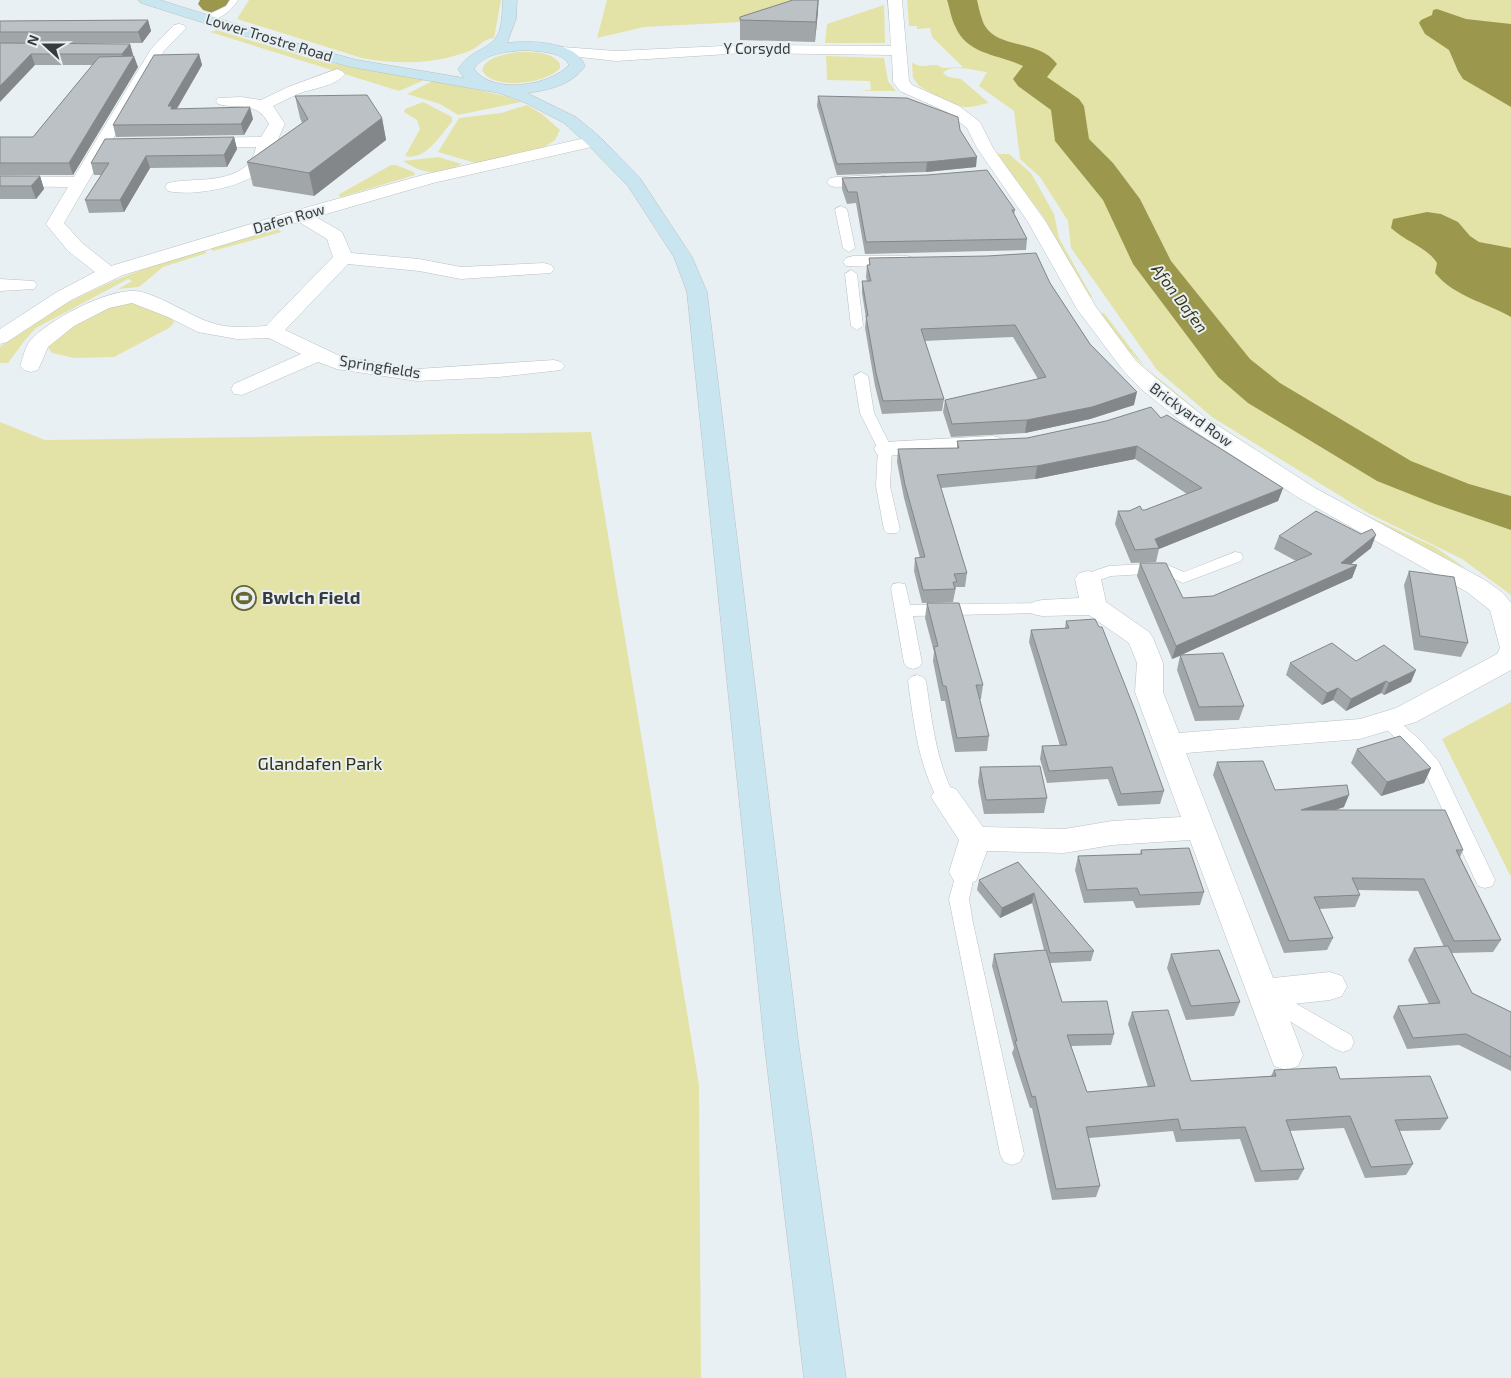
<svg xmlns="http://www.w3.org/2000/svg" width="1511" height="1378" viewBox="0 0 1511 1378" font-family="'Exo 2',sans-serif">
  <rect width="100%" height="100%" fill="#e9f0f3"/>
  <path fill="#e4e3a7" d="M249 0H501L494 38C484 38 477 49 467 52 433 64 398 65 362 58L237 19Z
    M607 0H793L779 20 644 27 597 38Z
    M907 0H1511V595L1462 559 1368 513 1212 417 1157 370 1071 248 1068 221 1040 177 1020 159 1014 111 979 86 987 72C975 71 952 63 943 73L948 77 961 79 989 103C982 104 975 107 968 107 955 108 931 93 919 86L913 78 912 63 920 66 937 65 943 68 963 67 932 37 930 28 917 29V26H909Z
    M884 5 885 43H825L827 24Z
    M217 30 312 59 347 66 427 79 399 91 210 32Z
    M519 52C532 52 552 51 560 64V68C547 84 491 91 482 70 486 56 506 54 519 52Z
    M826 56 884 58 888 81 896 91H860L871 90 870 81 827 80Z
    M434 80 505 96 521 102 458 115 440 104 407 94Z
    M423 102 452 117V122C440 135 426 161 405 156L420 129 417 120 404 112 405 109Z
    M527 105 542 114 560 130 555 140 543 148 479 164 438 152 459 118 501 113Z
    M996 154H1009L1031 173 1054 214 1059 238 1092 297H1087L1043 216Z
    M438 157 462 164C437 176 426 175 403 161Z
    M391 165H396L414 172 415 175 341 197 338 195Z
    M277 229 282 232 213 251 209 247Z
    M203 249 207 253 163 267 139 287 118 289 132 281 128 279 36 328 25 340 8 363H0V347C59 300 131 271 203 249Z
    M132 301 173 319 174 323 169 328 114 357 74 358 52 353 46 345 56 335 111 304Z
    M1104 313 1145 367 1203 415 1292 473 1290 474C1216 425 1152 385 1097 314Z
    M0 422 45 440 591 432 699 1085 701 1378H0Z
    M1316 488 1357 511 1435 547 1467 569 1355 512 1314 489Z
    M1511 702V877L1442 739Z"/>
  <path fill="#9b984e" d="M1437 9 1466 19 1511 24V107L1463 79 1458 71 1449 50 1425 34 1419 23 1421 20 1432 15 1433 10Z
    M1427 212 1441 214 1458 222 1470 236 1479 242 1511 248V317C1485 302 1455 297 1435 273L1437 263C1427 247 1406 242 1391 228L1393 219Z"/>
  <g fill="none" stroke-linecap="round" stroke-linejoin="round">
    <path fill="#9b984e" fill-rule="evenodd" d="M200 0H230L223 10 213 13 203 10 198 4Z
      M947 0H977C979 8 981 19 985 26 999 49 1040 40 1057 64L1047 77 1079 99 1084 106 1089 139 1113 163 1140 199 1171 261 1250 359 1280 383 1411 461 1469 484 1511 496V530L1435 504 1377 481 1248 403 1218 377 1133 264 1103 200 1055 141 1051 110 1018 86 1013 79 1023 66C998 54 967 55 955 26 951 18 950 9 947 0Z"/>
    <defs>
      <path id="service" d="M230 0H238C232 11 216 23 203 21V17L226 6Z
        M841 206 847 209 855 248 849 252 843 248 835 209Z
        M851 270 857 274 863 326 857 330 851 326 845 274Z
        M861 372 868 376 874 413 892 449 890 486 900 530 897 533H887L884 530 876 486 878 449 860 413 854 376Z
        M1235 552 1241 553 1243 557 1241 561 1183 583 1161 573 1111 576 1088 584 1082 583 1080 579 1082 575 1109 566 1163 563 1184 572Z
        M899 583 905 584 910 605 1042 603 1048 604 1050 608 1048 612 1042 613 913 616 922 663 919 667 913 669 907 667 904 663 891 588 893 584Z
        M917 675 923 677 926 681C932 721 936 761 955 797L953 802 946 804 939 802C918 764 914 723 908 681L911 677Z
        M1388 716 1394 717 1421 741 1439 762 1495 880 1492 886 1485 888 1478 886 1424 770 1409 751 1379 722 1382 717Z
        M965 864 972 867 975 872 969 899 973 923 1024 1154 1020 1162 1012 1165 1004 1162 1000 1154 949 899 958 867Z
        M1265 986 1351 1035 1354 1042 1351 1049 1343 1052 1335 1049 1257 1001 1254 995 1257 989Z"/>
      <path id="minor" d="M888 0H902L909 81 912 85 959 106 980 122 993 148 1046 222 1096 307 1136 361 1157 379 1203 416 1315 488 1485 580 1503 593 1511 603V670L1416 722 1360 739 1186 753 1273 978 1330 972 1342 976 1347 986 1342 996 1330 1000 1284 1005 1303 1055 1298 1066 1286 1070 1274 1066 1190 840 1112 845 1064 853 987 851 976 881 965 884 954 881 949 872 959 840 931 797 936 789 946 786 956 789 983 827 1064 829 1112 821 1181 817 1135 692 1137 663 1129 643 1089 615 1042 616 1033 614 1029 608 1033 602 1042 600 1079 598 1075 579 1079 573 1088 571 1097 573 1101 579 1106 602 1149 632 1153 638 1163 663V692L1179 733 1360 719 1396 708 1497 654 1500 648 1490 610 1467 592 1299 498 1187 426 1141 389 1122 369 1077 309 1028 222 977 148 967 128 947 112 900 91 893 82 892 55 744 53 616 61 562 55 557 54 555 51 557 48 562 47 616 51 744 45 891 46Z
        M179 24 184 25 186 28 164 51 64 223 82 243 111 266 294 211 423 175 594 136 600 137 602 141 600 145 433 183 316 217 342 232 351 253 419 259 461 267 544 263 551 265 554 269 551 273 461 279 419 271 348 264 285 330 342 357 417 369 554 360 561 362 565 366 561 370 499 377 417 381 337 369 318 362 242 395 234 394 231 389 234 384 301 354 269 338 237 339 198 332 168 317 132 303 109 308 74 326 48 347 38 370 31 372 24 370 20 366C23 358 25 347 30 341 47 320 108 289 135 291 157 293 188 315 209 322 227 329 248 327 266 326L333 257 327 239 299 222 123 275 71 300 7 342 0 344V329L57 292 95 272 68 251 46 224 68 187 0 186V176L74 177 151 49 174 25Z
        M337 69 342 71 345 74C335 87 312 88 298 94 289 98 281 102 273 106L285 124C279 135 272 157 265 166 250 187 192 197 168 191L165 187 168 183C194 177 229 185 250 162 253 158 255 151 256 147L198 148 192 147 190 143 192 139 198 138 261 137 269 124C256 100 240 110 218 104L216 101 218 98 241 97 261 100 288 87Z
        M879 175 885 176 888 180 885 184 836 187 830 186 827 182 830 178 836 177Z
        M853 256H907L914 258 917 262 914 266 907 268 846 266 843 262 846 258Z
        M0 279 34 281 37 285 34 289 0 291Z
        M993 436 1001 438 1004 443 1001 448 885 456 877 454 874 449 877 444 885 442Z"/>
      <path id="secondary" d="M139 0H160L312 48 357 60 464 78 458 69C470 51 483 52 495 39 503 29 502 12 503 0H517L516 19 507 43C530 40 576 41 585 66 572 85 549 90 527 93L576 117 600 137 640 178 692 257 707 292 798 1040 846 1378H804L764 1040 687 292 674 257 628 186 588 145 564 123 526 103 499 93 351 67 302 54 141 3ZM526 50C540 52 562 51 569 65 550 86 492 95 474 69 485 52 508 52 526 50Z"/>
    </defs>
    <use href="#service" stroke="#bac0c3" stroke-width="1"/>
    <use href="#minor" stroke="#bac0c3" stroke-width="1"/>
    <use href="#secondary" stroke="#bac0c3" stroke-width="1"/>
    <use href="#service" fill="#fff" fill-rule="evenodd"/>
    <use href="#minor" fill="#fff" fill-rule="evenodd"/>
    <use href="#secondary" fill="#c9e5f0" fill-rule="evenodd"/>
  </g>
  <path fill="#a1a6a9" d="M793 0H819L815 42 740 40V17Z
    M148 20 151 31 142 43H0V21Z
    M0 43 130 44 133 55 132 56 138 67 73 175H0V137H33L93 65H35Z
    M199 54 202 65 177 109 253 119 244 135 116 137 113 125Z
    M295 96 382 118 386 140 314 196 253 186 247 162 302 123 300 118Z
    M818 96 960 130 976 167 926 172 837 175 817 106Z
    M234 137 237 149 227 167 150 168 124 212 89 213 85 200 101 175H94L91 163Z
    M0 176H40L44 189 36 199H0Z
    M842 178 1015 210 1014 214 1027 239 1026 250 865 254 856 203 847 204 842 189Z
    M869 258 1050 283 1090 344 1134 405 1090 419 1025 433 951 437 943 412 945 400 1038 379 1013 337 966 339 925 341 944 399 942 411 882 414 875 386 865 328 866 318 862 293V281H867L866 277 867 265H869Z
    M1161 418 1283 488 1278 501 1159 549 1156 562 1131 563 1115 524 1118 511 1145 510 1187 494 1135 459 1035 479 941 488 967 573 965 587H956L953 602 922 603 914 571 915 558H920L904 498 897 462 898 449 957 448V441L1027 438Z
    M1279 536 1371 548 1351 564 1357 565 1352 578 1181 655 1244 706 1239 720 1195 721 1177 670 1180 656 1172 659 1137 576 1140 563 1183 598 1213 596 1296 561 1274 549Z
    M1409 571 1468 643 1461 657 1414 650 1404 585Z
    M927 603 983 685 981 699H980L989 736 987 751 955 752 945 701H941L933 661 934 652 925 618Z
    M1066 621 1164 791 1160 804 1118 806 1108 779 1047 783 1040 759 1042 746H1060L1029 642 1031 630 1065 628Z
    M1356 661 1411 682 1384 695 1381 693 1346 711 1333 700 1322 705 1286 675 1290 663Z
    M1357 749 1431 768 1424 783 1381 796 1351 763Z
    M1217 762 1275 790 1344 807 1336 810 1463 850 1460 857 1501 940 1493 952 1452 953 1472 993 1511 1012V1071L1459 1045 1407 1049 1393 1017 1398 1006 1429 1004 1408 960 1414 948 1444 947 1418 891 1358 890 1360 895 1355 907 1319 909 1333 938 1327 950 1284 953 1213 775Z
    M980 767 1047 798 1044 813 984 814 978 782Z
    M1141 850 1204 892 1200 905 1136 908 1133 901 1084 903 1075 870 1078 856 1140 854Z
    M1018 862 1094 951 1091 961 1050 963 1062 1002 1114 1034 1111 1045 1071 1046 1087 1092 1148 1087 1128 1024 1132 1012 1191 1081 1271 1076 1274 1070 1340 1079 1448 1118 1440 1130 1399 1131 1413 1164 1406 1175 1365 1178 1344 1128 1290 1131 1304 1169 1298 1180 1255 1182 1240 1139 1176 1142 1173 1131 1089 1138 1100 1186 1096 1197 1052 1200 1032 1108H1030L1012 1053 1014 1048 992 966 994 954 1044 950 1032 903 1000 918 977 890 979 880Z
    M1171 954 1240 1002 1234 1016 1186 1020 1167 968Z"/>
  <path fill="#838789" d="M818 0V11L815 42 816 22Z
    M148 20 151 31 142 43 138 32Z
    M130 44 133 55 126 65 122 54Z
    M31 54 35 65 0 102V86Z
    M199 54 202 65 174 113 168 106Z
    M134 56 138 67 73 175 69 163Z
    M250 107 253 119 244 135 241 124Z
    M382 118 386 140 314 196 309 173Z
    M234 137 237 149 227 167 224 155Z
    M146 156 150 168 124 212 120 200Z
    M977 157 976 167 926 172 927 162Z
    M40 176 44 189 36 199 31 186Z
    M1137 392 1134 405 1090 419 1025 433 1027 420Z
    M1137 446 1135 459 1035 479 1037 466Z
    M1283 488 1278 501 1159 549V548L1155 539Z
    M1376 535 1371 548 1341 572 1357 565 1352 578 1172 659 1176 646 1341 563Z
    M1416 670 1411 682 1384 695 1389 683Z
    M1386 681 1381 693 1346 711 1351 699Z
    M1338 688 1333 700 1322 705 1327 693Z
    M1431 768 1424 783 1381 796 1387 782Z
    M1349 795 1344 807 1296 822 1301 810Z
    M1034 893 1032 903 1000 918 1002 908Z"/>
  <path fill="#bbc1c4" stroke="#838789" d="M793 0H818L816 22 740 20V17Z
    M148 20 138 32H0V21Z
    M0 43 130 44 122 54H31L0 86Z
    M199 54 168 106H172L171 109 250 107 241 124 113 125 154 55Z
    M134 56 69 163H0V137H33L99 57Z
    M367 95 382 118 309 173 247 162 308 119 295 96Z
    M818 96 907 98 958 117 960 130 977 157 927 162 837 164Z
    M234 137 224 155 146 156 120 200H85L109 163H91L105 139Z
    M987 170 1015 210H1012L1027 239 866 242 857 192H848L842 178 927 175Z
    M0 176H40L31 186H0Z
    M1036 253 1050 283 1090 344 1137 392 1092 407 1027 420 952 424 945 400 1046 377 1015 325 967 327 921 329 944 399 883 401 876 373 866 316H868L862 281H871L867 265H870L869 258 987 256Z
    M1151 407 1161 418 1167 415 1283 488 1155 539 1159 548 1135 550 1118 511H1129L1140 506 1142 510H1145L1202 488 1137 446 1037 466 937 475 967 573 954 574 957 582H953L955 589 923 590 915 558 925 557 905 485 898 449 959 448 957 441 1027 438 1106 421Z
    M1316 511 1361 534 1372 529 1376 535 1341 563 1357 565 1176 646 1140 563H1166L1183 598 1213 596 1312 554 1279 536Z
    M1409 571 1454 577 1468 643 1420 636Z
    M927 603H959L983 685H976L989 736 957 738 946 686H943L934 647 938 646Z
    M1095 619 1099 627H1102L1136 713 1164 791 1121 794 1112 767 1049 771 1042 746 1067 745 1031 630 1069 628 1066 621Z
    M1332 643 1356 661 1384 645 1416 670 1389 683 1386 681 1351 699 1338 688 1327 693 1290 663Z
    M1223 653 1244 706 1199 707 1180 655Z
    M1400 736 1431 768 1387 782 1357 749Z
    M1263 761 1275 790 1347 785 1349 795 1301 810H1445L1463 850H1456L1501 940 1454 941 1424 879 1352 878 1360 895 1314 897 1333 938 1289 941 1217 762Z
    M1040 766 1047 798 986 800 980 767Z
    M1189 848 1204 892 1140 895 1137 888 1087 890 1078 856 1142 854 1141 850Z
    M1018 862 1094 951 1050 953 1034 893 1002 908 979 880Z
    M1448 946 1472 993 1511 1012V1057L1466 1034 1413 1038 1398 1006 1440 1003 1414 948Z
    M1046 950 1062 1002 1107 1001 1114 1034 1067 1035 1087 1092 1155 1086 1132 1012 1168 1010 1191 1081 1276 1076 1274 1070 1336 1067 1340 1079 1430 1076 1448 1118 1395 1120 1413 1164 1371 1167 1350 1116 1286 1120 1304 1169 1261 1171 1245 1127 1181 1130 1178 1119 1086 1127 1100 1186 1056 1189 1035 1096 1032 1097 1015 1041H1017L994 954Z
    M1219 950 1240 1002 1191 1006 1171 954Z"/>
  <defs>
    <symbol id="stadium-ring" viewBox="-11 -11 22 22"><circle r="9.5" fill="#e9f0f3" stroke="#686632" stroke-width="1.5"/><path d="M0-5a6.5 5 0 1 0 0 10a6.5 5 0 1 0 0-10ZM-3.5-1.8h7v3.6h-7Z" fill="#686632"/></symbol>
  </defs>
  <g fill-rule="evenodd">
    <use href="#stadium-ring" x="230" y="584" width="28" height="28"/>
  </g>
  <g text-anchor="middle" stroke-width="4" stroke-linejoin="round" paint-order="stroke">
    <g font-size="15" fill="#383b3c" stroke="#e9f0f3">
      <text transform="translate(269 38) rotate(17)" y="5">Lower Trostre Road</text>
      <text x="757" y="54">Y Corsydd</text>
      <text transform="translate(289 219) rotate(-16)" y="5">Dafen Row</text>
      <text transform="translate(380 367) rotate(9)" y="5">Springfields</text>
      <text transform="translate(1191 415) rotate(36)" y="5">Brickyard Row</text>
    </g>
    <g font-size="16" font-style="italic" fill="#393716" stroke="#e9f0f3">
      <text transform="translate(1180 298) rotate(53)" y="6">Afon Dafen</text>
    </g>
    <g font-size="18" font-weight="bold" fill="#383b3c" stroke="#e9f0f3" text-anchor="start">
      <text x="262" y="604">Bwlch Field</text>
    </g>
    <g font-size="18" fill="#333110" stroke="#e9f0f3">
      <text x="320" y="770">Glandafen Park</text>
    </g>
  </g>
  <g transform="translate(45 45) rotate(291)" stroke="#e9f0f3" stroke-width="4" paint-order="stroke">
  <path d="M0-4L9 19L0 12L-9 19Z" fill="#383b3c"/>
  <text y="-8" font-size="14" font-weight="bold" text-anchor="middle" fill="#383b3c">N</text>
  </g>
</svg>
